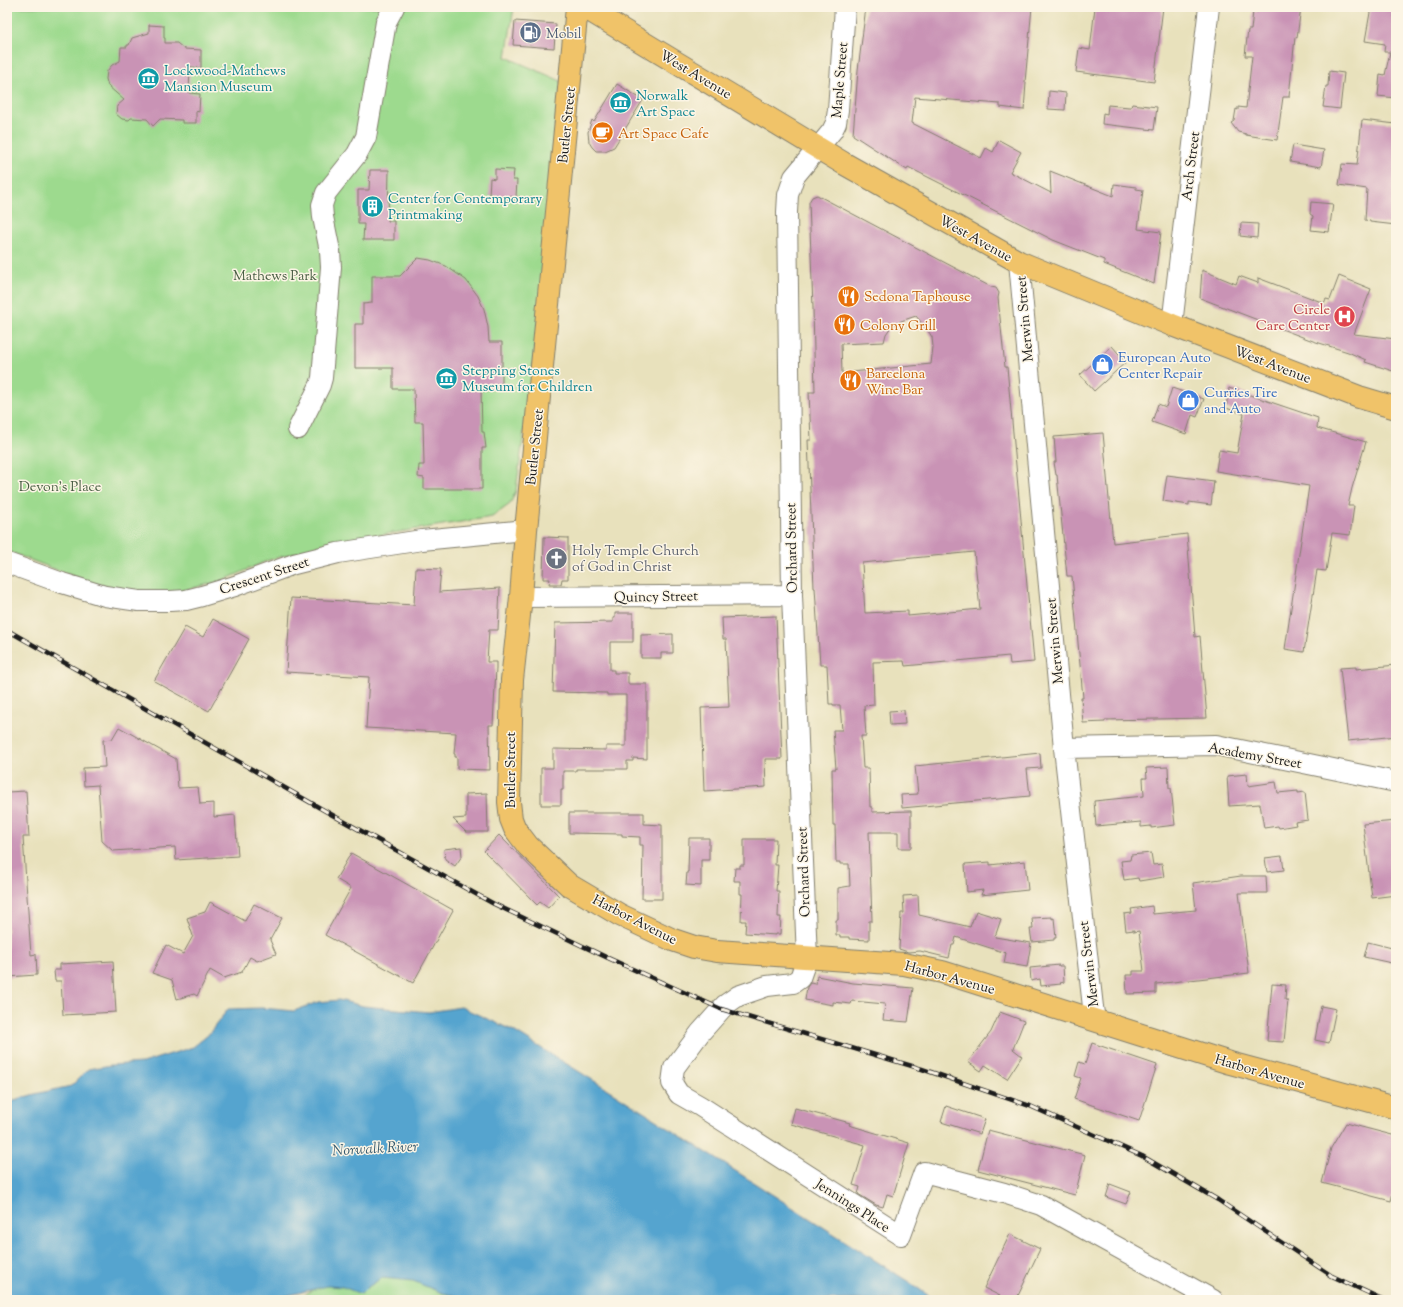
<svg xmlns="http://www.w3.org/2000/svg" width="1403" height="1307" viewBox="0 0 1403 1307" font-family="'Sorts Mill Goudy',serif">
  <rect width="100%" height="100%" fill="#fcf5e5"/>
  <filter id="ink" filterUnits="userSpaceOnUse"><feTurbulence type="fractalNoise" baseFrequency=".025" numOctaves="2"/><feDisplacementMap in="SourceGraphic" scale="8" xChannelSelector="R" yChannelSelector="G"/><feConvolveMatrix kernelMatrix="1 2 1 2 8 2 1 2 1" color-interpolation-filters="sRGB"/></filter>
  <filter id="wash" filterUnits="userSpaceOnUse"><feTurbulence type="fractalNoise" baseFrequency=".012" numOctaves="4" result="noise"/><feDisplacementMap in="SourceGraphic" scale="16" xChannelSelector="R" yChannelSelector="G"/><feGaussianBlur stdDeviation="0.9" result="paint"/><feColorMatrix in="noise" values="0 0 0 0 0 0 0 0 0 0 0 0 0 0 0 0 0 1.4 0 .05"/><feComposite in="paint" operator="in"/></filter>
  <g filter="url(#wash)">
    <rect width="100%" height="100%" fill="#e8e1bc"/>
    <path fill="#9dda8e" stroke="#5c7b55" d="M7 7H514L506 57 561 81 550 167 541 304 516 491 510 504 492 517 337 542 269 560 222 581 181 591 166 593 123 590 91 583 7 551Z
      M390 1271 503 1300H293L302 1297 331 1277Z"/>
    <path fill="#55a4cf" stroke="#386076" d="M339 1000 363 1006 429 1012 461 1007 512 1030 612 1092 909 1282 935 1300H474L442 1293 413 1281 382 1278 368 1287 361 1294 343 1287 327 1286 269 1300H7V1102L35 1094 71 1086 88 1069 111 1065 142 1063 193 1047 208 1035 228 1009 262 1008 294 1011 318 1002Z"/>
    <g id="blocks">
      <path fill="#c993b5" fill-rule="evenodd" d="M866 7H1032L1025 82 1026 83 1024 110 1000 107V104L915 97 912 123 981 158 986 148 993 152 999 140 1021 152 1010 172 1051 193 1050 171 1113 196 1114 184 1136 187V189L1143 190 1138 229 1161 232 1154 284 1104 264V260L1053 240 908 167 907 170 853 135 858 70Z
        M1095 7H1163L1154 82 1076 72 1079 48 1090 50Z
        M1257 7H1301L1297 38 1295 37 1289 97H1283L1277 140 1246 135V134L1238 132 1231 123 1234 121 1236 109 1238 110V107L1246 108 1252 56H1245L1246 46 1248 30H1251L1253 11 1257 12Z
        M1371 7 1395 9 1394 17H1396V98L1378 96 1380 74 1385 75 1390 52H1384L1385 44 1365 41Z
        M515 21 556 24 554 48 513 45Z
        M149 25 164 26V38H165V43H177L184 49 201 50V68L190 67 189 93 200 94 199 112 196 111V123H182V120L160 119 153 126 147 119 131 118 129 120 122 119 116 114 117 106 124 100 108 86 106 79 107 71 112 65 120 61 121 47H127V45H129L132 38 149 33Z
        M1329 71 1344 73 1340 109 1323 107 1326 86H1328Z
        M617 84 643 100 614 147 605 151H596L592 147 589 142 588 132 592 120 594 122Z
        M1049 91 1066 93 1065 110 1048 109Z
        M1132 104 1157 107 1154 130 1102 124 1103 113 1107 114 1108 105 1129 107H1131Z
        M1362 120 1396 124V225L1370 222V221L1365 220 1367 189 1339 185 1342 164 1357 165Z
        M1293 145 1324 150 1321 167 1290 162Z
        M495 169 514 170 513 180H517L516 197 489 196 490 178 495 179Z
        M370 170H389L388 221H394V240H363L364 224H358V190H369Z
        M817 195 991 287 996 288 999 293 998 298 1005 367H1007L1034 662 1010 664 1009 656 905 666 904 661 873 662 874 705 864 706 866 736H861L863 768H869L870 807H872V812L911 811V848H898V832H869L872 921H869V940L849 939V937H840V935H836V920H838V888L850 886 849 864H840V862H836L835 825H833L832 769H836L833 730H842L840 705H833V704H829L827 665H820L815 588H814L808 440H811L809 392H815L813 308 809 202 812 197ZM916 316 927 329 932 337 933 347 931 364 842 373 841 344 884 342 886 334 891 327 901 321ZM974 552 980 609 908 616V611L865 613 862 563Z
        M1311 202 1333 204 1329 232 1311 230 1313 216 1310 214Z
        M1241 223 1258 224 1257 238 1240 236Z
        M418 258 430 260 446 266 466 280 478 296 484 309 488 327 489 342H502V388L481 389 482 432H484L486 448H482V489H424V478L418 477 419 465H424L423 422H415L414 389H393V368H355V324H363V304L372 303V276H400Z
        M1202 270 1236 284 1239 276 1258 283V278L1324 303 1326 299 1330 300 1339 276 1371 289 1354 334 1396 339V372L1365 362 1366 360 1348 352 1313 341 1200 298Z
        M1112 346 1126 362 1094 391 1080 375Z
        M1172 388 1204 399 1197 417 1192 415 1186 434 1152 422 1158 404 1166 407Z
        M1229 388 1318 418 1317 428 1366 442 1352 488 1348 506H1354L1350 535 1332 533 1326 571 1317 570 1304 652 1285 649 1309 486 1216 471 1219 450 1237 453 1244 414 1226 408Z
        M1103 433 1113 543 1187 534 1195 637 1200 636 1207 718 1105 720V722L1083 723 1081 698H1083L1072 576H1067L1057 475H1056L1054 462H1056L1054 437Z
        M1167 475 1214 481 1211 505 1189 502V505L1163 501Z
        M544 537 568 538V579H562L561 584H549L550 579H543Z
        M416 568 441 569 439 592 500 588 498 630H489L487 662H496V668L493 725H489L490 770 457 769V757H455V754H454L456 733 366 728 369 677 286 672 291 598 414 605Z
        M615 613H633V642H610V670H614V673H628V684H647V759L633 758V761H627V769H576V771H563V790H561V805H541V768H553V749L606 750V746H626V695H607V693L553 692 555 623 613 622V618H615Z
        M776 616 782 759H765L766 787 704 791 701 708 729 707 726 639H723L722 618Z
        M213 619 249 639 209 711 154 681 185 627 203 637Z
        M673 634V653H661V658H641V635Z
        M1396 665V736L1348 741 1340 668 1356 667V669Z
        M904 710 905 724 890 725 889 711Z
        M119 727 176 759 178 788 198 787 200 804 214 803V817L235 815 238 856 176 860 175 847 113 851 102 841 98 785 84 786 83 768 105 767 103 740 112 739Z
        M1040 753 1041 768 1027 769 1030 796 902 808 901 795 918 794 915 766Z
        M1168 767 1169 788H1171L1175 825 1151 828V826L1141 827V822L1096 826 1094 801 1144 796 1143 778H1147L1146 768Z
        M1247 774 1248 786 1276 782 1278 793 1298 791V793L1305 792 1308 820 1295 822 1296 825 1279 828 1278 826 1264 828 1260 804 1229 806 1227 776Z
        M26 791 29 837H23L29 926 31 955 36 954 37 975 7 977V792Z
        M487 793 488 832H466L453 819 466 818V794Z
        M569 813H644V824L662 825V899H642L643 845H640V837L622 836V834L569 833Z
        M1396 821V895L1372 898 1363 824Z
        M499 835 559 896 548 908 540 902 537 905 484 851Z
        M689 838H709V860H701V886L686 885 687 872H688Z
        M744 839H776L775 865H778L776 891H779L778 917H781L780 934H776V935L745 933 746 921H741L742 894H740V881H734L735 868H740V865H744Z
        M461 847 462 856 455 866 445 859 444 849Z
        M351 853 453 910 413 983 325 935 351 888 336 879Z
        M1151 853 1153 865 1162 864 1164 877 1139 881 1138 878 1124 880 1121 861 1130 860 1131 855Z
        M1282 856 1284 870 1267 872 1265 858Z
        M1025 861 1028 890 981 895 983 890 967 892 965 864 990 862V865Z
        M1241 876H1266L1267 893H1239L1249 973 1156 984V993L1127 994 1126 975H1133V971H1144L1139 931 1134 932V930L1126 931 1124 914 1132 913 1131 909 1152 906 1153 914 1196 910 1193 883Z
        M918 895 919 915 970 927 976 911 1001 919 995 937 1031 943 1027 967 1004 963 1006 953 956 937 954 945H952L949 958 920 951 908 952 899 949 901 913H904L903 896Z
        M210 902 245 921 254 904 282 918 270 940 276 954 257 961 250 957 242 972 224 978 210 970 197 996 194 994 177 999 172 980 152 973 166 945 183 954 193 936 187 918 205 912Z
        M1052 917V919L1054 918 1056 938H1054V940L1032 942 1030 929H1033L1032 918Z
        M1368 942 1396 949V964L1364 957Z
        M113 961 116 1012 63 1015 61 981H55L54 970H60V964Z
        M1059 965V966H1063L1064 982 1060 983 1061 984 1041 986 1040 979 1031 981 1030 968Z
        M817 976 853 983 913 988 908 1022 883 1020 885 1004 852 1001 851 1004 833 1002V1005L805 1000 807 987 810 983 816 984Z
        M1272 984 1286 985 1285 1000H1288L1284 1042 1267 1041Z
        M1321 1006 1336 1009 1329 1043 1315 1040Z
        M1000 1012 1024 1021 1013 1049 1022 1056 1007 1079 985 1065 981 1071 968 1062 991 1032Z
        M1092 1043 1157 1065 1139 1121 1074 1099 1081 1078 1075 1076 1079 1062 1085 1064Z
        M946 1106 985 1119 980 1134 941 1122Z
        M795 1108 850 1123 849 1125 909 1143 893 1196 887 1194 883 1207 876 1205 858 1194 860 1187 853 1185 865 1145 791 1124Z
        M1346 1123 1396 1136V1180L1391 1201 1322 1183 1331 1148Z
        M988 1130 1085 1155 1075 1195 978 1170Z
        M1110 1184 1131 1192 1126 1204 1106 1197Z
        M1010 1234 1040 1249 1016 1300H1008L984 1288Z"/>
    </g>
  </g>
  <g filter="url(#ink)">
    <use href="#blocks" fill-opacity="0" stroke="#827e6c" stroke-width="1"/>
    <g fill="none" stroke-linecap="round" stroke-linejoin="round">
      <defs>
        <path id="minor" d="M845 7 838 110 836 123 832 131 794 177 788 195 787 212 792 595 807 958 800 978 793 983 767 986 738 996 725 1005 700 1033 674 1068 672 1083 679 1094 700 1106 901 1235 924 1172 1004 1193 1041 1205 1213 1300
          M1019 262 1064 748 1093 1007 1095 1020
          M1172 325 1209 7
          M298 429 320 385 322 378 331 267 330 251 323 217 322 205 326 193 357 154 366 137 386 22 394 7
          M7 563 62 583 105 596 139 601H170L186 600 202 596 235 586 294 564 338 553 422 540 526 530
          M521 597 792 595
          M1064 748 1216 745 1396 782"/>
        <path id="major" d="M577 7 526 530 521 597 512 680 509 802 511 819 515 829 528 846 569 885 620 915 673 940 694 947 717 951 904 964 942 972 1230 1063 1396 1108
          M584 7 843 163 1019 262 1172 325 1359 397 1396 408"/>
      </defs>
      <use href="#minor" stroke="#827e6c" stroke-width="22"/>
      <use href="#major" stroke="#827e6c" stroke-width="24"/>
      <use href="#minor" stroke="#fff" stroke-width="20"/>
      <use href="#major" stroke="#f0c369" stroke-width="22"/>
      <defs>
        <path id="rail" d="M7 630 336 817 494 904 608 958 721 1009 922 1069 1030 1106 1142 1156 1218 1200 1332 1276 1384 1300"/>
      </defs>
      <use href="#rail" stroke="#1c1c1c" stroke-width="4.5"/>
      <use href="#rail" stroke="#fcf5e5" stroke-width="3" stroke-dasharray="9" stroke-linecap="butt"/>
    </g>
  </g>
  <defs>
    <symbol id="fuel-disc" viewBox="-11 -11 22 22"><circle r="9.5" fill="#5c6f8a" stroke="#fcf5e5"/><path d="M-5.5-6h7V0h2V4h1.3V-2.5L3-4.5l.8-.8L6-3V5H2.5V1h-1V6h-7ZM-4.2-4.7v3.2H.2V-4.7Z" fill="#fff"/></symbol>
    <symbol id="museum-disc" viewBox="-11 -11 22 22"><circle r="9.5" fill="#0f9aa8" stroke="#fcf5e5"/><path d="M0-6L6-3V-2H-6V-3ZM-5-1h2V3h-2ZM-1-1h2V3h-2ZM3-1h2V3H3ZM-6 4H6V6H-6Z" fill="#fff"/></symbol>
    <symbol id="cafe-disc" viewBox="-11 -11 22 22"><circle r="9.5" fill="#e8710a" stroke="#fcf5e5"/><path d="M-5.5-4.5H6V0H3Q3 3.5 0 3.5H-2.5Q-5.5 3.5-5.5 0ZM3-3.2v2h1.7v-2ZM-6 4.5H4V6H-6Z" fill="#fff"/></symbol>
    <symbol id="building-disc" viewBox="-11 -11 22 22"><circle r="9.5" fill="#0f9aa8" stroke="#fcf5e5"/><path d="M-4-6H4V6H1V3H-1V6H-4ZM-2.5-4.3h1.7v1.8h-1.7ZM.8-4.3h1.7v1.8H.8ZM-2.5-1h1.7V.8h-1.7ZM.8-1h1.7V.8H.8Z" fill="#fff"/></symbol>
    <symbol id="restaurant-disc" viewBox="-11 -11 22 22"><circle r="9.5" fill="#e8710a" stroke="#fcf5e5"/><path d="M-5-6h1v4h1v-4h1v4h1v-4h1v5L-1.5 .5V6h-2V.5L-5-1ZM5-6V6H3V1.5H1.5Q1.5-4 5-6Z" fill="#fff"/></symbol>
    <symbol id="hospital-disc" viewBox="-11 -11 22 22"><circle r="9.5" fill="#e0444e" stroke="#fcf5e5"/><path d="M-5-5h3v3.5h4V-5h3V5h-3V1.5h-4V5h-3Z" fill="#fff"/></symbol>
    <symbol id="shop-disc" viewBox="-11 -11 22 22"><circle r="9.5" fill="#3f7fe0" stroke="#fcf5e5"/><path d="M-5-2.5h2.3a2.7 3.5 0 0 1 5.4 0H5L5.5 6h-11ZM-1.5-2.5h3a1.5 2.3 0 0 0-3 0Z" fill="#fff"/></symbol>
    <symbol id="church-disc" viewBox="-11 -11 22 22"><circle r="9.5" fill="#6b7280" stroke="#fcf5e5"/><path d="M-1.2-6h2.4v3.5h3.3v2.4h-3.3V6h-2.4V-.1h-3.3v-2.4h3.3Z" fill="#fff"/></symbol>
  </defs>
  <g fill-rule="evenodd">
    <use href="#fuel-disc" x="518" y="20" width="25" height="25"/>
    <use href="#museum-disc" x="136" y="66" width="25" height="25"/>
    <use href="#museum-disc" x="608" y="90" width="25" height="25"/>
    <use href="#cafe-disc" x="590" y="120" width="25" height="25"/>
    <use href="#building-disc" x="360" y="194" width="25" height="25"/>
    <use href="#restaurant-disc" x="836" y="284" width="25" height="25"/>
    <use href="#hospital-disc" x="1332" y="304" width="25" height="25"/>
    <use href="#restaurant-disc" x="832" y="312" width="25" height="25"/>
    <use href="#shop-disc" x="1090" y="352" width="25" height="25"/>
    <use href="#museum-disc" x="434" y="366" width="25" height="25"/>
    <use href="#restaurant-disc" x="838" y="368" width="25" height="25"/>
    <use href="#shop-disc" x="1176" y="388" width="25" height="25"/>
    <use href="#church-disc" x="544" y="546" width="25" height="25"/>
  </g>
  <g text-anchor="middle" stroke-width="3" stroke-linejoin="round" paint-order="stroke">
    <g font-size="14" fill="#4e5e75" stroke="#fcf5e5" text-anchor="start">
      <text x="546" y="38">Mobil</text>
    </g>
    <g font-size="14" fill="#0d838f" stroke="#fcf5e5" text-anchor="start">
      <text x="164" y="75">Lockwood-Mathews<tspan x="164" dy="16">Mansion Museum</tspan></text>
      <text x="636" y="100">Norwalk<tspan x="636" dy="16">Art Space</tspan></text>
      <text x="388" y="203">Center for Contemporary<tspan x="388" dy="16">Printmaking</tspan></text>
      <text x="462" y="375">Stepping Stones<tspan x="462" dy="16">Museum for Children</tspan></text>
    </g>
    <g font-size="14" fill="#1c1c1c" stroke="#fcf5e5">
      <text transform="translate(696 74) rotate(31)" y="5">West Avenue</text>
      <text transform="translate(839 80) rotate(-85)" y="5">Maple Street</text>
      <text transform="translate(566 125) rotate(-84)" y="5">Butler Street</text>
      <text transform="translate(1190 166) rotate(-83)" y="5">Arch Street</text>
      <text transform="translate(976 238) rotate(29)" y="5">West Avenue</text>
      <text transform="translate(1024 319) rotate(-95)" y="5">Merwin Street</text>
      <text transform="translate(1273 364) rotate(21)" y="5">West Avenue</text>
      <text transform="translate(534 447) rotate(-84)" y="5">Butler Street</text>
      <text transform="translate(791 548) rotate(-91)" y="5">Orchard Street</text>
      <text transform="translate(264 575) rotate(-18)" y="5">Crescent Street</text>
      <text transform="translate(656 596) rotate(-1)" y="5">Quincy Street</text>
      <text transform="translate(1054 641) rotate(-95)" y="5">Merwin Street</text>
      <text transform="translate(1255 755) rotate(10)" y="5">Academy Street</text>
      <text transform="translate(510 770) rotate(-90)" y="5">Butler Street</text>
      <text transform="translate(803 872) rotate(-92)" y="5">Orchard Street</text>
      <text transform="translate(635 919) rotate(27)" y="5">Harbor Avenue</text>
      <text transform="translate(1088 964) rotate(-97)" y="5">Merwin Street</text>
      <text transform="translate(950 977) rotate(15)" y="5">Harbor Avenue</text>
      <text transform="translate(1260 1071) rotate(16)" y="5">Harbor Avenue</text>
      <text transform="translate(853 1205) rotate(33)" y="5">Jennings Place</text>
    </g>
    <g font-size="14" fill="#c56008" stroke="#fcf5e5" text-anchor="start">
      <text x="618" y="138">Art Space Cafe</text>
      <text x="864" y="301">Sedona Taphouse</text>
      <text x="860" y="330">Colony Grill</text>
      <text x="866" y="378">Barcelona<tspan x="866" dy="16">Wine Bar</tspan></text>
    </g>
    <g font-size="14" fill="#495e44" stroke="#fcf5e5">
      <text x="275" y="280">Mathews Park</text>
      <text x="60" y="491">Devon’s Place</text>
    </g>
    <g font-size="14" fill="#be3a42" stroke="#fcf5e5" text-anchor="end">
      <text x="1330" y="314">Circle<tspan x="1330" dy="16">Care Center</tspan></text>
    </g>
    <g font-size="14" fill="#366cbe" stroke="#fcf5e5" text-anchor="start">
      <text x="1118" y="362">European Auto<tspan x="1118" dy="16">Center Repair</tspan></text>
      <text x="1204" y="397">Curries Tire<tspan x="1204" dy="16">and Auto</tspan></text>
    </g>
    <g font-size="14" fill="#5b616d" stroke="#fcf5e5" text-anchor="start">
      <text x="572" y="555">Holy Temple Church<tspan x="572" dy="16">of God in Christ</tspan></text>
    </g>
    <g font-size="15" font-style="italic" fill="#36596d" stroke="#fcf5e5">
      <text transform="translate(375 1148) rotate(-3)" y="5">Norwalk River</text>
    </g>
  </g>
  <rect width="1403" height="1307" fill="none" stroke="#fcf5e5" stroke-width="24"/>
</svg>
